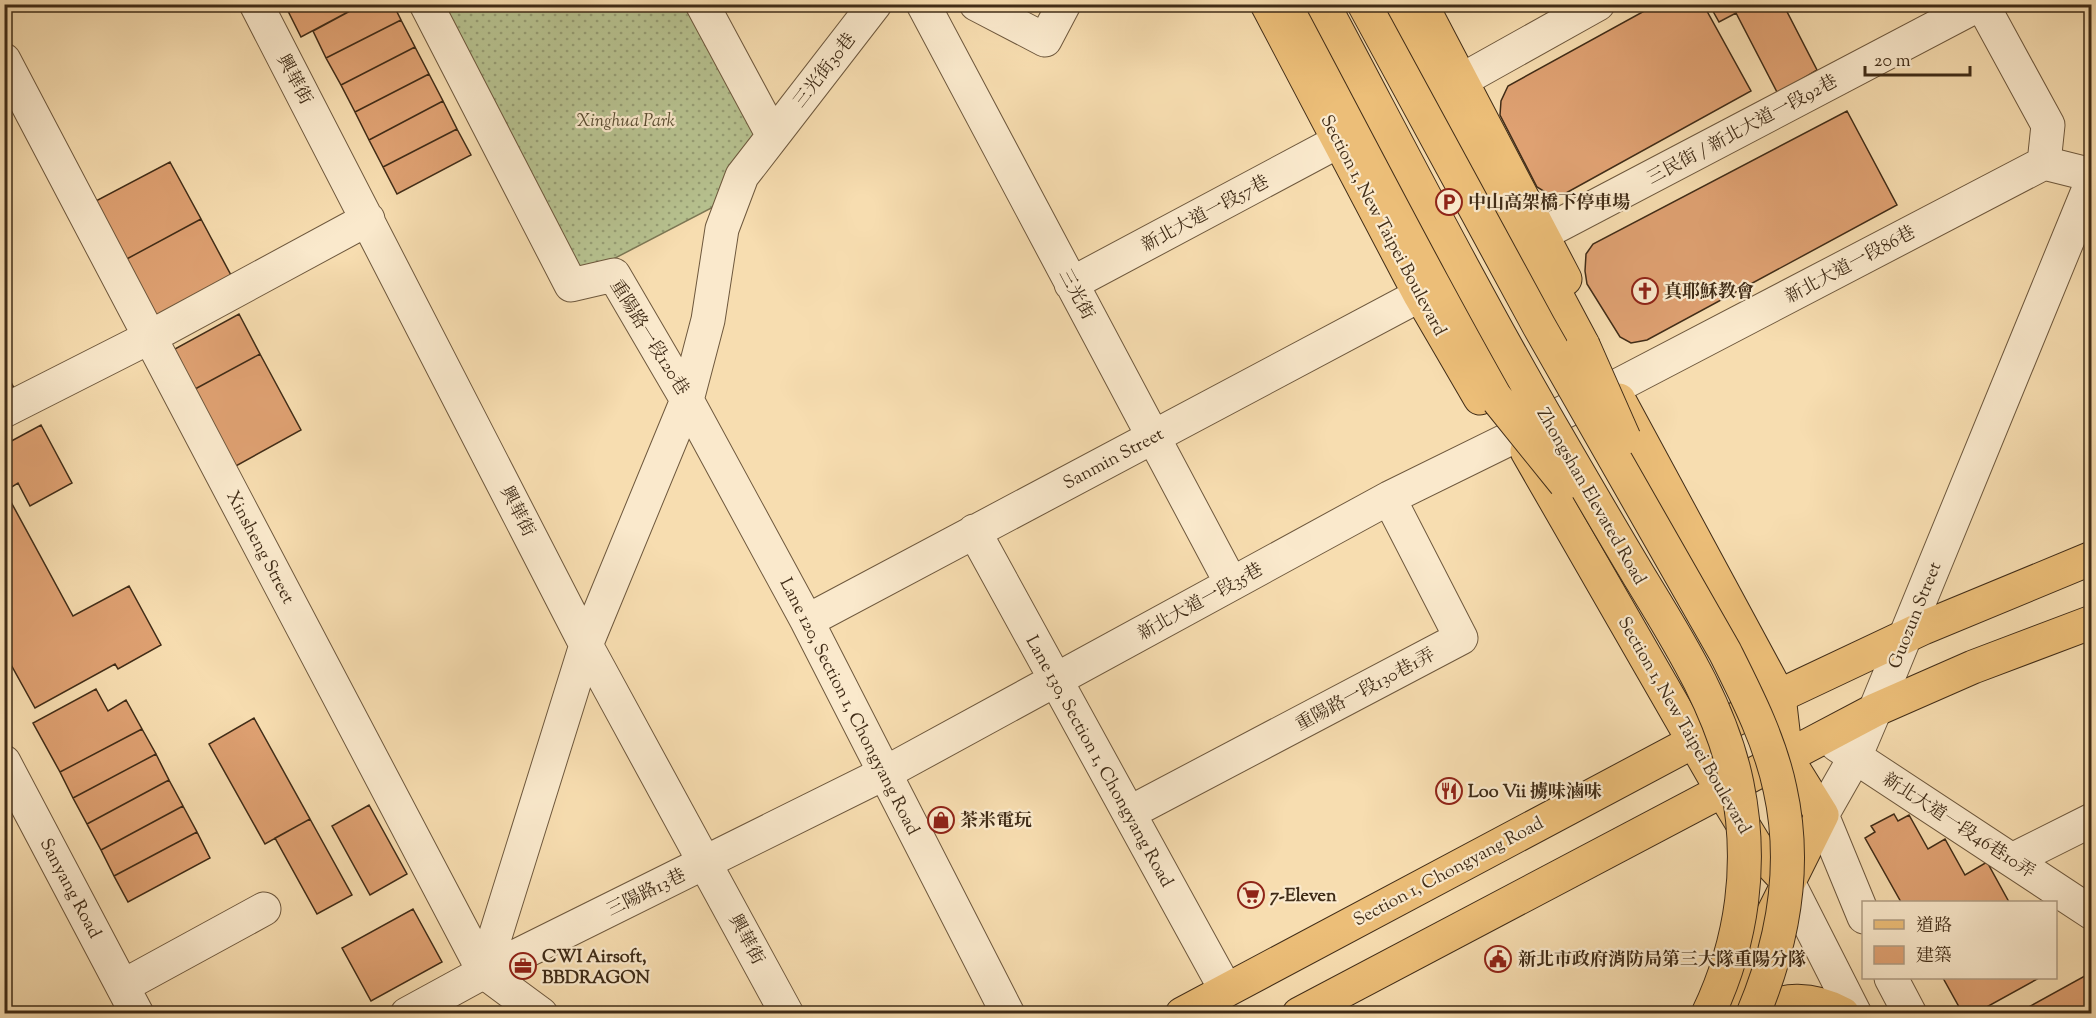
<svg xmlns="http://www.w3.org/2000/svg" width="2096" height="1018" viewBox="0 0 2096 1018" font-family="'Sorts Mill Goudy','Noto Serif TC',serif">
  <defs>
    <pattern id="grass-dots" width="8" height="8" patternUnits="userSpaceOnUse" patternTransform="scale(1.5)"><rect width="8" height="8" fill="#b7c290"/><path d="M2 2h.1M6 6h.1" fill="none" stroke="#969e75" stroke-width="1.8" stroke-linecap="round"/></pattern>
  </defs>
  <rect width="100%" height="100%" fill="#f7ddb0"/>
  <filter id="stains"><feTurbulence type="fractalNoise" baseFrequency=".00333" numOctaves="4"/><feColorMatrix values="0 0 0 0 .2 0 0 0 0 .09 0 0 0 0 .02 0 0 0 .5 -.17"/></filter>
  <radialGradient id="worn" r=".72"><stop offset=".6" stop-color="#630" stop-opacity="0"/><stop offset="1" stop-color="#630" stop-opacity=".3"/></radialGradient>
  <path fill="url(#grass-dots)" stroke="#7c7754" stroke-width="1.5" d="M437 5H691L761 135 721 203 596 268 575 265Z"/>
  <path fill="#dfa172" stroke="#402c17" stroke-width="1.5" d="M301 4H363L301 37 288 11Z
    M363 4H393L401 20 326 58 313 31Z
    M1657 4H1703L1751 91 1566 193 1553 197 1537 187 1500 115 1501 101 1508 86Z
    M1709 4H1783L1817 70 1778 94 1736 13 1719 22Z
    M401 20 415 47 341 85 326 58Z
    M415 47 429 74 355 112 341 85Z
    M429 74 443 101 369 140 355 112Z
    M443 101 457 129 383 167 369 140Z
    M1847 111 1897 205 1647 340 1631 343 1620 337 1587 284 1585 271 1586 254 1593 244Z
    M457 129 471 155 397 194 383 167Z
    M170 162 201 219 123 261 92 203Z
    M201 219 232 277 154 319 123 261Z
    M239 314 260 354 184 395 162 356Z
    M260 354 301 430 225 472 184 395Z
    M4 369 15 390 4 397Z
    M41 425 72 483 30 506 18 483 5 491 73 616 129 586 161 645 118 669 115 664 35 708 4 652V445Z
    M96 689 108 711 126 700 142 729 60 772 33 723Z
    M254 718 310 819 265 844 209 744Z
    M142 729 156 754 73 798 60 772Z
    M156 754 169 780 87 824 73 798Z
    M169 780 183 806 101 850 87 824Z
    M369 805 407 874 370 895 332 826Z
    M183 806 197 832 114 876 101 850Z
    M1894 814 1898 821 1909 815 1928 849 1945 839 1965 875 1987 862 2009 902H1901L1865 838 1875 832 1871 826Z
    M310 819 352 895 317 914 275 838Z
    M197 832 210 858 128 902 114 876Z
    M413 909 442 962 371 1001 342 948Z
    M2092 972V1014H2016Z
    M1943 978H2039L1974 1014H1963Z"/>
  <g fill="none" stroke-linecap="round" stroke-linejoin="round">
    <defs>
      <path id="minor" d="M256 4 586 645 787 1014
        M426 4 571 285 614 275 687 400 708 320 722 229 742 176 773 136 702 4
        M923 4 1231 583
        M976 4 1045 40 1064 4
        M1982 4 2048 125 2044 163
        M4 60 484 972 541 1014
        M1462 80 1598 4
        M773 136 875 4
        M1542 234 1980 4
        M1071 284 1339 141
        M687 400 807 621 1008 1014
        M4 411 150 337 368 219
        M974 531 1226 990
        M807 621 1420 295
        M1837 745 2092 913
        M4 762 137 1014
        M1129 813 1461 638 1389 498
        M2012 860 2092 820
        M1788 882 1855 1014
        M1864 917 1822 815 1855 757 1875 710 2092 181
        M484 972 586 645 687 400
        M1891 978 1910 1014
        M123 986 264 909
        M407 1014 484 972 885 773 1389 498 1613 388 2044 163 2092 175"/>
      <path id="major" d="M1267 4 1420 295 1480 398
        M1421 4 1565 279
        M1619 400 1779 696 1786 757 1822 815 1723 1014
        M1527 451 1723 792 1759 851 1788 882
        M1182 1014 1779 696 1923 628 2092 558
        M1299 1014 1875 710 1973 667 2092 622
        M1750 1014C1784 998 1810 996 1843 1014"/>
      <path id="highway" d="M1286 4 1498 400
        M1401 4 1583 345"/>
    </defs>
    <use href="#minor" stroke="#6e583d" stroke-width="35"/>
    <use href="#major" stroke="#402c17" stroke-width="35"/>
    <use href="#highway" stroke="#402c17" stroke-width="35"/>
    <use href="#minor" stroke="#fae9cc" stroke-width="33"/>
    <use href="#major" stroke="#ecbe78" stroke-width="33"/>
    <use href="#highway" stroke="#ecbe78" stroke-width="33"/>
    <defs>
      <path id="highway-bridge" d="M1323 4C1398 145 1471 288 1551 426 1580 476 1609 526 1639 576 1678 640 1722 709 1737 784 1753 862 1743 941 1708 1014
        M1364 4 1539 326 1725 652C1747 696 1770 741 1780 789 1797 865 1783 943 1753 1014
        M1583 345 1624 438
        M1498 400 1565 483"/>
    </defs>
    <use href="#highway-bridge" stroke="#402c17" stroke-width="35" stroke-linecap="butt"/>
    <use href="#highway-bridge" stroke="#ecbe78" stroke-width="33"/>
  </g>
  <defs>
    <symbol id="parking-ring" viewBox="-11 -11 22 22"><circle r="9.5" fill="#fae9cc" stroke="#8f2418" stroke-width="1.5"/><path d="M-3.5-5.5H1a3.5 3.5 0 0 1 0 7H-1V5.5H-3.5ZM-1-3.4V-.6H.8a1.4 1.4 0 0 0 0-2.8Z" fill="#8f2418"/></symbol>
    <symbol id="church-ring" viewBox="-11 -11 22 22"><circle r="9.5" fill="#fae9cc" stroke="#8f2418" stroke-width="1.5"/><path d="M-1.2-6h2.4v3.5h3.3v2.4h-3.3V6h-2.4V-.1h-3.3v-2.4h3.3Z" fill="#8f2418"/></symbol>
    <symbol id="restaurant-ring" viewBox="-11 -11 22 22"><circle r="9.5" fill="#fae9cc" stroke="#8f2418" stroke-width="1.5"/><path d="M-5-6h1v4h1v-4h1v4h1v-4h1v5L-1.5 .5V6h-2V.5L-5-1ZM5-6V6H3V1.5H1.5Q1.5-4 5-6Z" fill="#8f2418"/></symbol>
    <symbol id="shop-ring" viewBox="-11 -11 22 22"><circle r="9.5" fill="#fae9cc" stroke="#8f2418" stroke-width="1.5"/><path d="M-5-2.5h2.3a2.7 3.5 0 0 1 5.4 0H5L5.5 6h-11ZM-1.5-2.5h3a1.5 2.3 0 0 0-3 0Z" fill="#8f2418"/></symbol>
    <symbol id="supermarket-ring" viewBox="-11 -11 22 22"><circle r="9.5" fill="#fae9cc" stroke="#8f2418" stroke-width="1.5"/><path d="M-6-5.5h2.5l.6 2H6L4.5 2H-2.5L-4.4-4H-6ZM-1.5 3.2a1.3 1.3 0 1 0 .1 0ZM3 3.2a1.3 1.3 0 1 0 .1 0Z" fill="#8f2418"/></symbol>
    <symbol id="civic-ring" viewBox="-11 -11 22 22"><circle r="9.5" fill="#fae9cc" stroke="#8f2418" stroke-width="1.5"/><path d="M-.6-6.5H3V-4.5H.6V-3L4-1V1h2V6H-6V1h2V-1L-.6-3ZM-1.2 2.5V6h2.4V2.5Z" fill="#8f2418"/></symbol>
    <symbol id="office-ring" viewBox="-11 -11 22 22"><circle r="9.5" fill="#fae9cc" stroke="#8f2418" stroke-width="1.5"/><path d="M-6-3h4V-5.5h4V-3h4V5H-6ZM-1-4.5V-3h2v-1.5ZM-6 0V1H6V0Z" fill="#8f2418"/></symbol>
  </defs>
  <g fill-rule="evenodd">
    <use href="#parking-ring" x="1434" y="187" width="30" height="30"/>
    <use href="#church-ring" x="1630" y="276" width="30" height="30"/>
    <use href="#restaurant-ring" x="1434" y="776" width="30" height="30"/>
    <use href="#shop-ring" x="926" y="805" width="30" height="30"/>
    <use href="#supermarket-ring" x="1236" y="880" width="30" height="30"/>
    <use href="#civic-ring" x="1483" y="944" width="30" height="30"/>
    <use href="#office-ring" x="508" y="951" width="30" height="30"/>
  </g>
  <g text-anchor="middle" stroke-width="4.5" stroke-linejoin="round" paint-order="stroke">
    <g font-size="18" fill="#402c17" stroke="#fae9cc">
      <text transform="translate(824 70) rotate(-52)" y="6">三光街30巷</text>
      <text transform="translate(295 79) rotate(62)" y="6">興華街</text>
      <text transform="translate(1742 129) rotate(-28)" y="6">三民街 / 新北大道一段92巷</text>
      <text transform="translate(1205 213) rotate(-28)" y="6">新北大道一段57巷</text>
      <text transform="translate(1384 225) rotate(62)" y="6">Section 1, New Taipei Boulevard</text>
      <text transform="translate(1850 264) rotate(-28)" y="6">新北大道一段86巷</text>
      <text transform="translate(1077 294) rotate(62)" y="6">三光街</text>
      <text transform="translate(650 337) rotate(58)" y="6">重陽路一段120巷</text>
      <text transform="translate(1113 458) rotate(-28)" y="6">Sanmin Street</text>
      <text transform="translate(1592 496) rotate(60)" y="6">Zhongshan Elevated Road</text>
      <text transform="translate(518 511) rotate(63)" y="6">興華街</text>
      <text transform="translate(261 547) rotate(62)" y="6">Xinsheng Street</text>
      <text transform="translate(1200 601) rotate(-29)" y="6">新北大道一段35巷</text>
      <text transform="translate(1914 615) rotate(-68)" y="6">Guozun Street</text>
      <text transform="translate(1365 689) rotate(-28)" y="6">重陽路一段130巷1弄</text>
      <text transform="translate(850 706) rotate(63)" y="6">Lane 120, Section 1, Chongyang Road</text>
      <text transform="translate(1685 725) rotate(60)" y="6">Section 1, New Taipei Boulevard</text>
      <text transform="translate(1100 761) rotate(61)" y="6">Lane 130, Section 1, Chongyang Road</text>
      <text transform="translate(1959 825) rotate(33)" y="6">新北大道一段46巷10弄</text>
      <text transform="translate(1448 871) rotate(-28)" y="6">Section 1, Chongyang Road</text>
      <text transform="translate(71 888) rotate(62)" y="6">Sanyang Road</text>
      <text transform="translate(646 892) rotate(-26)" y="6">三陽路13巷</text>
      <text transform="translate(747 939) rotate(62)" y="6">興華街</text>
    </g>
    <g font-size="18" font-style="italic" fill="#584a2f" stroke="#fae9cc">
      <text x="626" y="126">Xinghua Park</text>
    </g>
    <g font-size="18" font-weight="bold" fill="#402c17" stroke="#fae9cc" text-anchor="start">
      <text x="1468" y="208">中山高架橋下停車場</text>
      <text x="1664" y="297">真耶穌教會</text>
      <text x="1468" y="797">Loo Vii 擄味滷味</text>
      <text x="960" y="826">茶米電玩</text>
      <text x="1270" y="901">7-Eleven</text>
      <text x="542" y="962">CWI Airsoft,<tspan x="542" dy="21">BBDRAGON</tspan></text>
      <text x="1518" y="965">新北市政府消防局第三大隊重陽分隊</text>
    </g>
  </g>
  <rect width="2096" height="1018" fill="none" stroke="#f7ddb0" stroke-width="24"/>
  <rect x="6" y="6" width="2084" height="1006" fill="none" stroke="#402c17" stroke-width="3"/>
  <rect x="12" y="12" width="2072" height="994" fill="none" stroke="#402c17" stroke-width="1.5"/>
  <rect x="1862" y="901" width="195" height="78" fill="#fae9cc" stroke="#b09d84" stroke-width="1.5"/>
  <rect x="1874" y="920" width="30" height="9" fill="#ecbe78" stroke="#b09d84" stroke-width="1.5"/>
  <text x="1916" y="931" font-size="18" fill="#402c17">道路</text>
  <rect x="1874" y="946" width="30" height="18" fill="#dfa172" stroke="#b09d84" stroke-width="1.5"/>
  <text x="1916" y="961" font-size="18" fill="#402c17">建築</text>
  <path d="M1865 66v9h105v-9" fill="none" stroke="#402c17" stroke-width="3"/>
  <text x="1874" y="66" font-size="18" fill="#402c17" stroke="#fae9cc" stroke-width="4.5" paint-order="stroke">20 m</text>
  <rect width="100%" height="100%" filter="url(#stains)"/>
  <rect width="100%" height="100%" fill="url(#worn)"/>
</svg>
